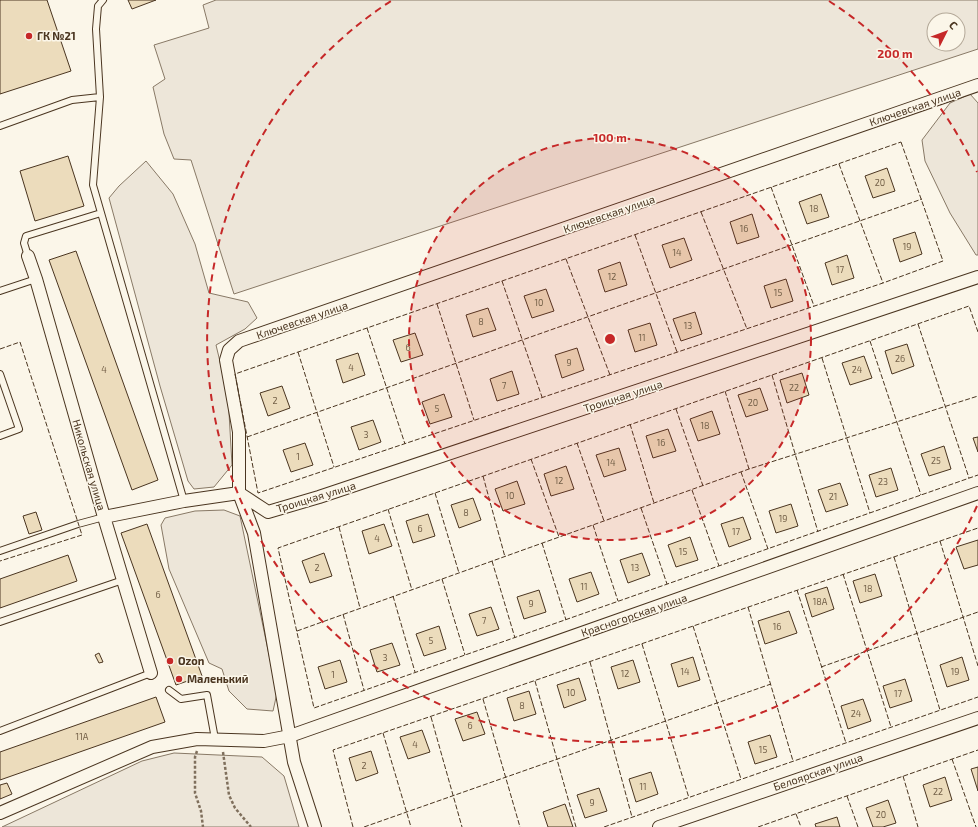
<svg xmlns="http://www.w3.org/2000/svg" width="978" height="827" viewBox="0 0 978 827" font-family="'Exo 2',sans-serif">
  <rect width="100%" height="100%" fill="#fbf6e9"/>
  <path fill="#ede6d9" stroke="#887966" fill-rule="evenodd" d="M216 0H978V49L234 294 191 160 174 159 164 134 153 87 165 79 154 45 209 28 203 5ZM934 20H958V44H934Z
    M970 94 978 103V255H976L950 213 925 161 922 140 950 103Z
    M146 161 173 194 195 244 209 293 248 302 257 318 245 329 216 345 228 395 232 465 214 487 194 489 188 481 160 386 109 198 119 186Z
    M224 510 240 516 277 693 273 711 247 709 229 691 222 669 209 663 169 569 161 525 165 518 195 511Z
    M174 753 262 757 284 776 299 827H2L142 761Z"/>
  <path fill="#ecdcbc" stroke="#4a3520" d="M0 0H47L71 71 0 94Z
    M128 0H156L132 9Z
    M68 156 84 206 35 221 20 171Z
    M887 168 895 191 873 198 865 176Z
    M821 194 829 217 807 224 799 202Z
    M752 214 759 237 737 244 730 222Z
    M915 232 922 254 900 262 893 239Z
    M684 238 692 260 670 268 662 245Z
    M76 251 158 480 132 490 49 260Z
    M847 255 854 278 832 285 825 263Z
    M620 262 627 285 605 292 598 270Z
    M786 279 793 301 771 308 764 286Z
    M546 289 554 311 532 318 524 296Z
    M488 308 496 330 473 337 466 315Z
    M695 312 702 334 681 341 673 319Z
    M650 323 657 345 635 352 628 330Z
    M415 333 423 355 401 362 393 340Z
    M907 344 914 366 892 374 885 351Z
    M577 348 584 370 562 378 555 355Z
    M358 353 365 375 343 383 336 360Z
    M864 356 872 378 850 385 842 363Z
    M512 371 519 394 497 401 490 379Z
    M802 373 809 395 787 403 780 380Z
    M282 386 290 408 268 416 260 393Z
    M760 388 768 410 746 417 738 395Z
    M444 394 452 417 430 424 422 402Z
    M712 411 720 434 698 441 690 419Z
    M373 420 381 442 359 450 351 427Z
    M668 429 676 451 653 458 646 436Z
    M978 437V452L973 438Z
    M305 443 313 465 291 472 283 450Z
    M944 446 951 469 929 476 921 454Z
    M619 448 626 470 604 477 596 455Z
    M566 466 574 489 551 496 544 474Z
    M891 468 898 490 876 497 869 475Z
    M517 481 525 504 503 511 495 489Z
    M840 483 848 505 826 512 818 490Z
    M473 498 481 520 459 528 451 505Z
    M791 504 798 526 776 533 769 511Z
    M36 512 42 530 29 534 23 516Z
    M428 514 435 536 413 543 406 521Z
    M743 517 751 539 729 547 721 524Z
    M147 524 202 676 176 685 121 533Z
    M384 524 392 546 369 554 362 531Z
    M690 537 698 560 676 567 668 545Z
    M978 540V565L964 569 956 547Z
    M324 553 332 576 310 583 302 561Z
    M642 553 650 575 628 583 620 560Z
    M68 555 77 581 0 608V579Z
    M591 572 599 594 577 602 569 579Z
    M875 574 882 596 860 603 853 581Z
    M827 587 834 609 812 617 805 594Z
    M539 590 546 612 524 619 517 597Z
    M491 607 499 629 477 636 469 614Z
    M789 611 797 633 765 644 758 621Z
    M439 626 446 649 424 656 416 634Z
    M392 643 400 665 377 672 370 650Z
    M99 653 103 662 99 663 95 655Z
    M693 657 700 680 678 687 671 664Z
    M962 657 969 680 947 687 940 665Z
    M340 660 347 682 325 689 318 667Z
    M633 660 640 682 618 689 611 667Z
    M579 678 586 700 564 708 557 685Z
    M905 679 912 701 890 708 883 686Z
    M529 691 536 714 514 721 507 698Z
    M156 697 165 722 0 780V752Z
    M863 699 871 721 848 729 841 706Z
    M477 712 485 734 463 741 455 719Z
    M422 730 430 752 408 759 400 737Z
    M770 735 777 757 755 764 748 742Z
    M371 751 378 773 356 781 349 758Z
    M978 767V791L971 769Z
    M651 772 658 794 636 802 629 779Z
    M945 777 952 800 930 807 923 785Z
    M7 783 12 794 0 799V785Z
    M599 788 607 811 585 818 577 795Z
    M888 800 896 823 883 827H873L866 808Z
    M565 804 573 827H548L543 812Z
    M837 817 840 827H816L815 824Z"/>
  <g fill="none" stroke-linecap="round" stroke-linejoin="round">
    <defs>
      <path id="lane" d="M100 97 96 29 98 6 103 0
        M0 126 72 100 100 97 93 185 184 501
        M28 256 24 243 26 236 101 213
        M0 291 36 279
        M0 374 19 429 0 436
        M0 551 78 524 104 517
        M0 622 123 580
        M169 690 181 699 207 695 215 739
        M0 731 151 673"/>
      <path id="street" d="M28 256 36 279 104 517 151 673
        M104 517 184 501 239 493 268 512 319 497 978 277
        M0 813 152 747 197 739 264 741 290 736 978 493
        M315 827 294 762 254 533 239 493V432L226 360 229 350 239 341 978 85
        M659 827 978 718"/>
    </defs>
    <use href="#lane" stroke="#4a3520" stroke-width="8"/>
    <use href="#street" stroke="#4a3520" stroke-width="14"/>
    <path stroke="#7f6f5c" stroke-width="2.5" stroke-dasharray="3 2" stroke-linecap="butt" d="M197 751 195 757V793L201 811 203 827
      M223 752 229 795 235 808 251 827"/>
    <use href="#lane" stroke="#fbf6e9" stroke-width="6"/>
    <use href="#street" stroke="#fbf6e9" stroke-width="12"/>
    <path stroke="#4a3520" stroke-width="1" stroke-dasharray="5 2" stroke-linecap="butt" d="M901 142 943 261 883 283 258 493 235 374Z
      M839 164 883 283
      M771 187 814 306
      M701 212 747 329
      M635 235 677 352
      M566 259 610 375
      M502 281 542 397
      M437 304 474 420
      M918 324 969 478
      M367 328 405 444
      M978 332 969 306 278 548 314 708 978 475
      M870 341 921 495
      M0 349 20 342 82 535 0 561
      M298 352 334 467
      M822 358 870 513
      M772 375 818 532
      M725 391 749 469
      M676 409 703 486
      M630 424 654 503
      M247 437 922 199
      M577 443 604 521
      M531 459 559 537
      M741 472 768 549
      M483 476 505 557
      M692 490 719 566
      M435 493 459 573
      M641 508 667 584
      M388 509 412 590
      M593 525 618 601
      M339 527 360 608
      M940 541 978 666
      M542 543 566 620
      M894 557 940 710
      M492 561 515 638
      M843 574 891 727
      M442 579 465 655
      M797 590 846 743
      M393 596 415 672
      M748 607 793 761
      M343 614 364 690
      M693 626 741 779
      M297 631 749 469 978 396
      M642 644 689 798
      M590 662 632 817
      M821 667 978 612
      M535 681 576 827
      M483 699 520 827
      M431 717 462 827
      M383 733 411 827
      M952 759 976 827
      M903 776 918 827
      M847 796 858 827
      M796 814 801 827
      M353 827 333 750 978 528
      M364 827 771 684
      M604 827 978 697
      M758 827 978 750"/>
  </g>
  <circle cx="610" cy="339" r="201" fill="#c62828" fill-opacity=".12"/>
  <g fill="none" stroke="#c62828" stroke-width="2" stroke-dasharray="7 5">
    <circle cx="610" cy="339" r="201"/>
    <path d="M977 506A403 403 0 1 1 391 1M829 1A403 403 0 0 1 977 172"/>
  </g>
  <g fill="#c62828" stroke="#fbf6e9" stroke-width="1.5">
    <circle cx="29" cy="36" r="4"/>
    <circle cx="170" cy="661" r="4"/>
    <circle cx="179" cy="679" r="4"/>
  </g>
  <g text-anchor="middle" stroke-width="3" stroke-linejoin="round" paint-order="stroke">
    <g font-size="9" fill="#725f47">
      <text x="880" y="186">20</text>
      <text x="814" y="212">18</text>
      <text x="744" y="232">16</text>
      <text x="907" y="250">19</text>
      <text x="677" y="256">14</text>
      <text x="840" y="273">17</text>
      <text x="612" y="280">12</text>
      <text x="778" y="296">15</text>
      <text x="539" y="306">10</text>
      <text x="481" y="325">8</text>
      <text x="688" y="329">13</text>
      <text x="642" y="341">11</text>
      <text x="408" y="351">6</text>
      <text x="900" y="362">26</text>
      <text x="569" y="366">9</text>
      <text x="351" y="371">4</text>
      <text x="104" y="373">4</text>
      <text x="857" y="373">24</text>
      <text x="504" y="389">7</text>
      <text x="794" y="391">22</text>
      <text x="275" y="404">2</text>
      <text x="753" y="406">20</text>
      <text x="437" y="412">5</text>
      <text x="705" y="429">18</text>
      <text x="366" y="438">3</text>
      <text x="661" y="446">16</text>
      <text x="298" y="460">1</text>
      <text x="936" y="464">25</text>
      <text x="611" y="466">14</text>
      <text x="559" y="484">12</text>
      <text x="883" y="485">23</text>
      <text x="510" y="499">10</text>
      <text x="833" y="500">21</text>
      <text x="466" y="516">8</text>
      <text x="783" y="522">19</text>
      <text x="420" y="532">6</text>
      <text x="736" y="535">17</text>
      <text x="377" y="542">4</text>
      <text x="683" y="555">15</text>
      <text x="317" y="571">2</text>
      <text x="635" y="571">13</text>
      <text x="584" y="590">11</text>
      <text x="868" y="592">18</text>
      <text x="158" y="598">6</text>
      <text x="820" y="605">18А</text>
      <text x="531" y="607">9</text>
      <text x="484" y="624">7</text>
      <text x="777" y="630">16</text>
      <text x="431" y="644">5</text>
      <text x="385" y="661">3</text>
      <text x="685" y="675">14</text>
      <text x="955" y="675">19</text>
      <text x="625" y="677">12</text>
      <text x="333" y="678">1</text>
      <text x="571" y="696">10</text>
      <text x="898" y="697">17</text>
      <text x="522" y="709">8</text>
      <text x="856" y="717">24</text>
      <text x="470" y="729">6</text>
      <text x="82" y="740">11А</text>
      <text x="415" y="748">4</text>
      <text x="763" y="753">15</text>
      <text x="364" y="769">2</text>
      <text x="643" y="790">11</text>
      <text x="938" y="795">22</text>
      <text x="592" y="806">9</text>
      <text x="881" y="818">20</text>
    </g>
    <g font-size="11" font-weight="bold" fill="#4a3520" stroke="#fbf6e9" text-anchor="start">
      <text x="37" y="40">ГК №21</text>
      <text x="178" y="665">Ozon</text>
      <text x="187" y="683">Маленький</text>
    </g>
    <g font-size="11" fill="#4a3520" stroke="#fbf6e9">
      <text transform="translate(915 107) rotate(-19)" y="4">Ключевская улица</text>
      <text transform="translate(609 214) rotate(-19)" y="4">Ключевская улица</text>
      <text transform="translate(302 320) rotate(-19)" y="4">Ключевская улица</text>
      <text transform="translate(623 396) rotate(-18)" y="4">Троицкая улица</text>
      <text transform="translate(89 465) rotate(74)" y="4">Никольская улица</text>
      <text transform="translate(316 497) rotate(-17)" y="4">Троицкая улица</text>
      <text transform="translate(634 615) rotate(-19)" y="4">Красногорская улица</text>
      <text transform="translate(818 772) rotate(-19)" y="4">Белоярская улица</text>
    </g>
  </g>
  <circle cx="610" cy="339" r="6" fill="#c62828" stroke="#fbf6e9" stroke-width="2"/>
  <g font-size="12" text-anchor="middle" font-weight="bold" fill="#c62828" stroke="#fbf6e9" stroke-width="3" stroke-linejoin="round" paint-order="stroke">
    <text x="895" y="58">200 m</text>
    <text x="610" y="142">100 m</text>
  </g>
  <g transform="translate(946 32) rotate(48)"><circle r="19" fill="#fbf6e9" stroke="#b4a999"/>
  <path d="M0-3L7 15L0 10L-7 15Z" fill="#c62828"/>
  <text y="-6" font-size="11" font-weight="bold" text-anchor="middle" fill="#4a3520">С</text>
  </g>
</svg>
